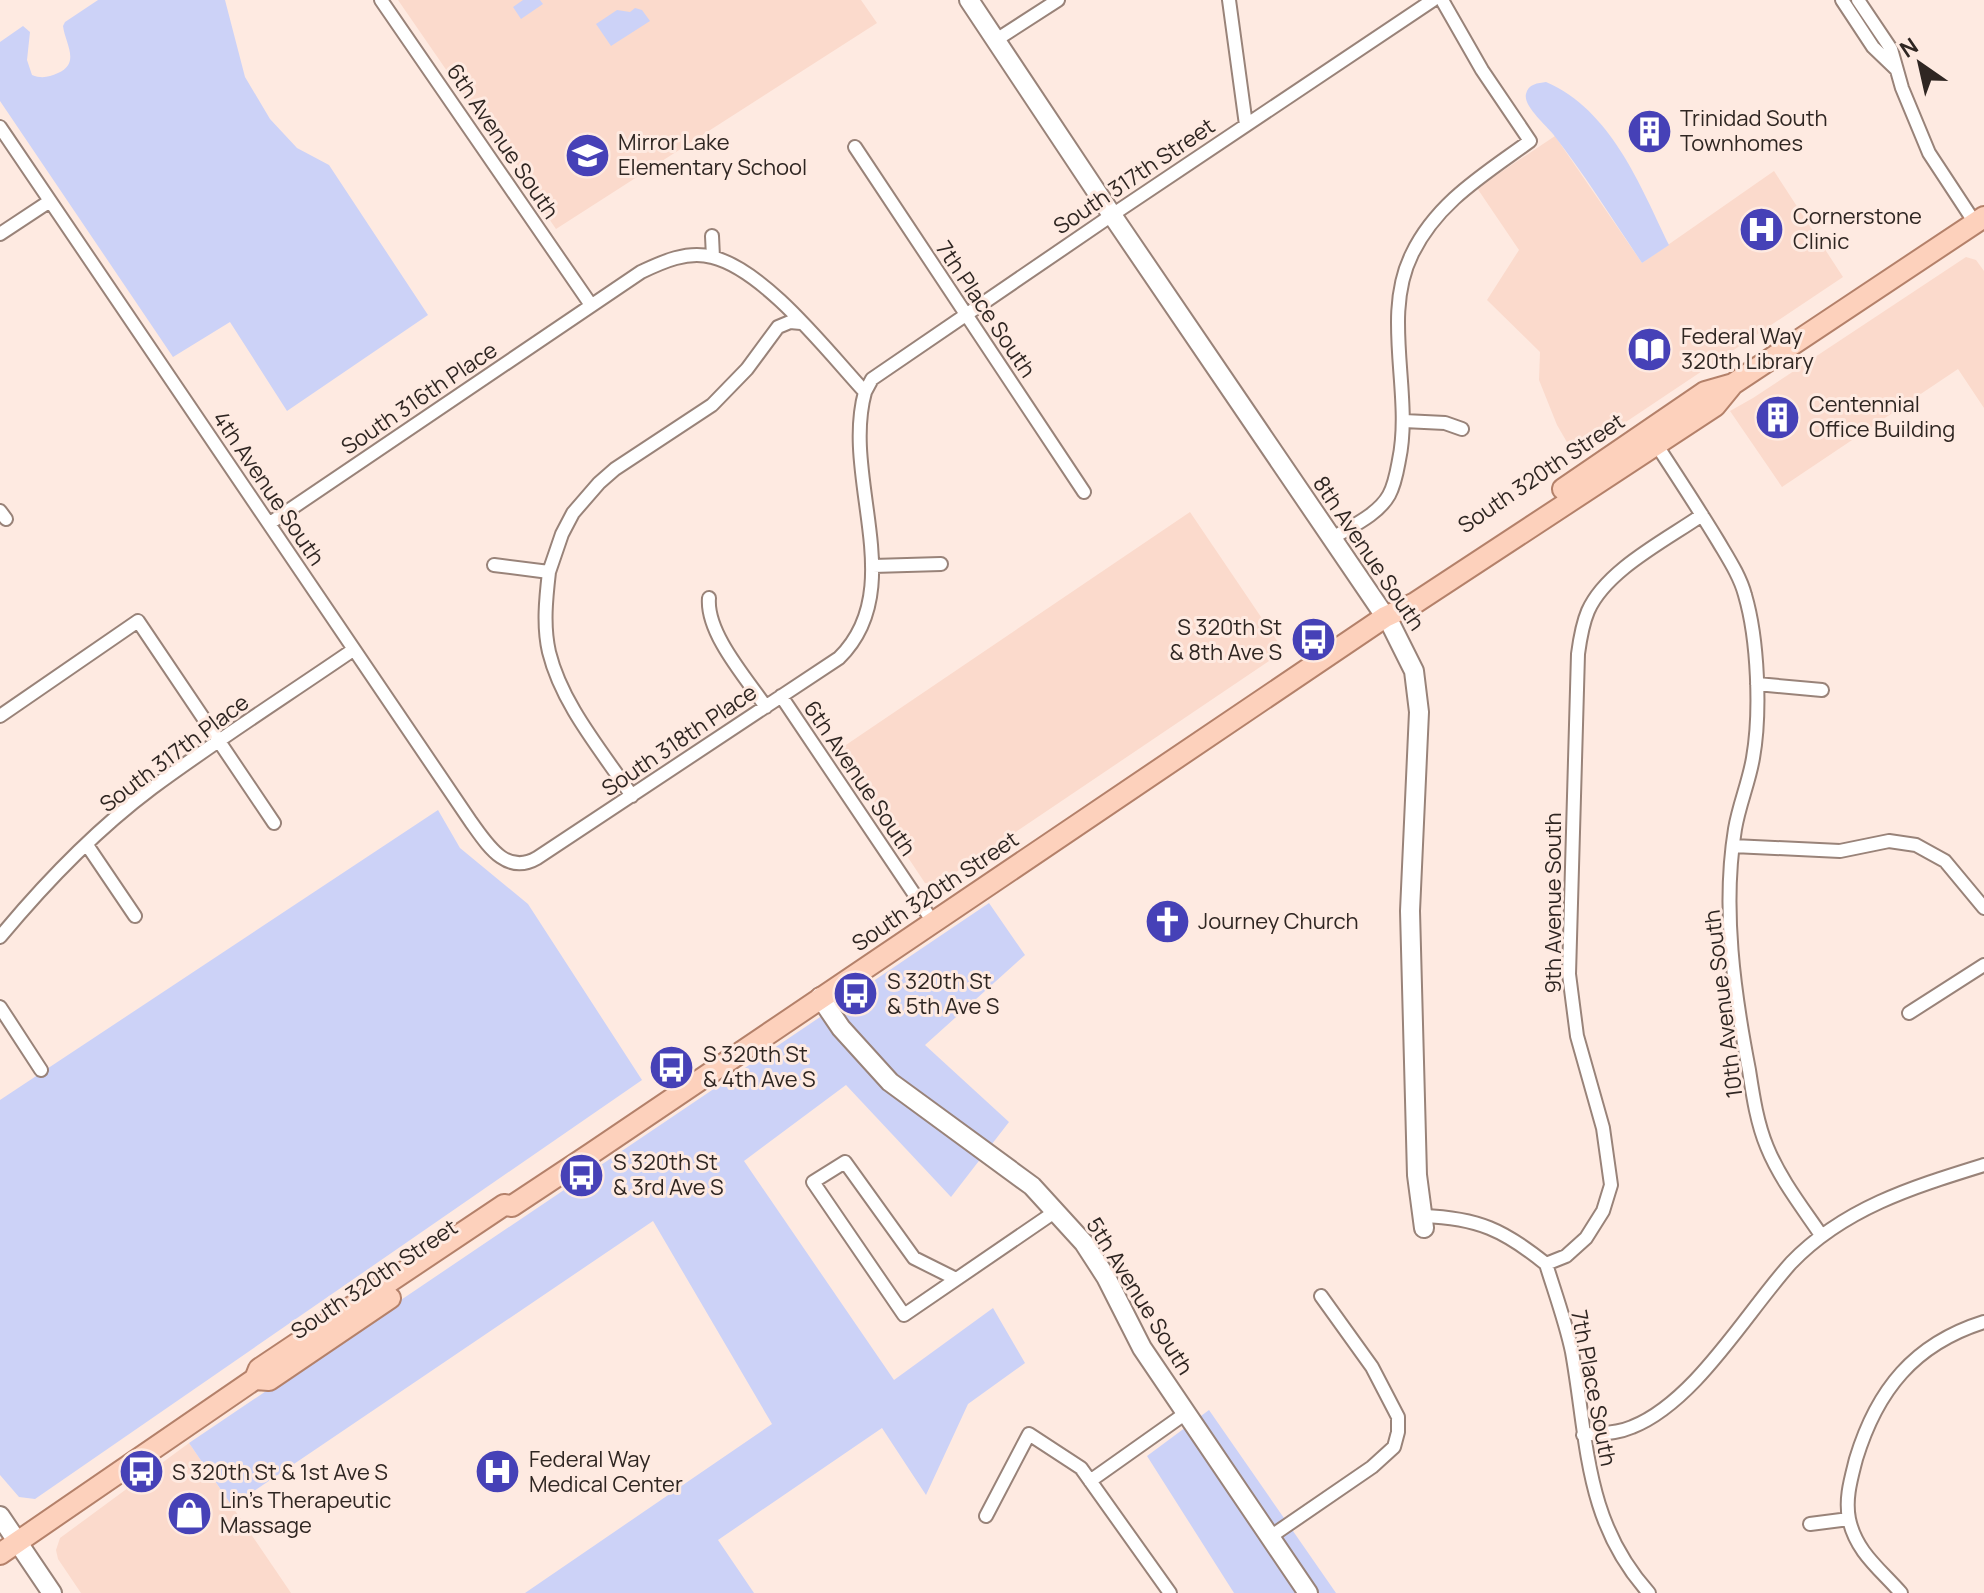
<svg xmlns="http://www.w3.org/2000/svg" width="1984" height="1593" viewBox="0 0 1984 1593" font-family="Manrope,sans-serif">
  <rect width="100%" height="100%" fill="#feeae1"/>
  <path fill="#fbdacc" d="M398 0H861L877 23 556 229Z
    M1555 136 1642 263 1774 171 1843 277 1575 456 1557 425 1539 380 1540 352 1487 300 1519 250 1477 188Z
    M1966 257 1976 260 1984 271V408L1958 369 1782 487 1730 411 1753 398Z
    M1190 512 1284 651 937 885 925 883 837 751Z
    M189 1443 291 1593H81L58 1559 56 1550 60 1538Z"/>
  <path fill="#ccd2f7" d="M98 0H225L245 77 270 119 297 148 329 165 428 315 287 411 230 322 173 357 0 101V42L23 26 30 32 27 60 32 75C42 79 49 77 58 73 81 63 65 43 63 26L65 22Z
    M523 0H540L543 4 521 19 513 7Z
    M635 8 642 10 650 21 611 46 596 24 617 10 630 12Z
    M1546 82C1611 110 1640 185 1669 245L1642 263C1613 220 1585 175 1553 134 1546 125 1523 106 1526 94 1528 84 1538 83 1546 82Z
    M438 810 460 848 528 904 642 1080 35 1499 19 1497 0 1475V1100Z
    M989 903 1025 955 925 1045 1009 1122 951 1197 846 1085 744 1161 894 1380 993 1308 1025 1363 968 1404 926 1495 882 1428 718 1540 754 1593H525L772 1424 653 1221 232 1506 189 1443Z
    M1209 1410 1336 1593H1234L1147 1456Z"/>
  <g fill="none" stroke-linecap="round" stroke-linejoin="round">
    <defs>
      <path id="street" d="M381 0 591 305
        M1229 0 1246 125
        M1842 0 1873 47 1897 70
        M1858 0 1891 49 1902 88 1929 153 1975 223
        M996 40 1058 0
        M0 127 471 822C487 844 506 876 537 858L839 658C910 588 841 479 865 392 828 352 765 270 712 257 688 250 662 262 641 272L270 523
        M855 147 1084 492
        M0 234 50 201
        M712 236 713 257
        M865 392 872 379 1112 215 1433 0
        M1404 421 1445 423 1462 429
        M1656 444C1677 476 1698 508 1718 541 1728 558 1740 576 1745 595 1758 639 1761 713 1753 758 1749 782 1739 805 1735 829 1722 908 1734 993 1749 1070 1753 1096 1757 1123 1767 1147 1780 1179 1802 1207 1821 1235
        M0 511 6 519
        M1331 539C1350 527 1378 515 1389 495 1395 484 1397 471 1399 460 1413 394 1381 316 1412 254 1437 202 1485 174 1530 141L1482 70 1442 0
        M494 565 549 572 562 534 573 513 599 483 615 469 712 405 747 369 778 327 790 322 801 323
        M873 566 941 564
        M549 572C546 598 543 626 549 652 562 705 602 751 632 796
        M709 598C706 633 746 678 766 707
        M1757 684 1822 690
        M781 696 933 922
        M0 716 138 621 274 823
        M87 845 135 916
        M1733 846 1840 851 1889 841 1916 845 1945 861 1984 908
        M0 937C44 884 96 830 152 788 217 740 286 696 353 650
        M0 1007 41 1070
        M1909 1013 1984 965
        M1423 1216C1478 1218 1504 1230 1546 1264 1555 1293 1566 1323 1572 1352 1588 1441 1584 1521 1649 1593
        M1546 1264 1566 1256 1586 1238 1603 1211 1611 1185 1603 1128 1577 1036 1569 974 1578 654C1580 639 1582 625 1588 611 1606 570 1666 540 1702 515
        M956 1279 914 1258 845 1162 813 1182 904 1315 1056 1211
        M1583 1435C1599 1433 1616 1434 1632 1427 1695 1402 1746 1313 1791 1263 1844 1208 1913 1187 1984 1165
        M1090 1481 1186 1413
        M986 1516 1029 1434 1081 1468 1170 1593
        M1810 1524 1849 1519
        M1270 1537 1372 1467 1394 1447 1398 1432V1417L1372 1367 1321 1296
        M1901 1593C1880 1569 1856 1552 1849 1519 1845 1498 1851 1479 1856 1459 1877 1390 1914 1344 1984 1322"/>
      <path id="secondary" d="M969 0 1112 215 1391 625 1414 671 1419 712 1410 911 1417 1175 1424 1228
        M820 997 841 1028 890 1082 1032 1186 1084 1243 1106 1277 1142 1348 1308 1593
        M0 1516 52 1593"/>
      <path id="primary" d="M1563 489 1705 392 1733 384
        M255 1379 269 1380 390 1298
        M0 1554 255 1379 259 1369 504 1205 512 1206 592 1153 1385 617 1415 603 1715 406 1733 384 1984 217"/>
    </defs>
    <use href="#street" stroke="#998379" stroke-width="16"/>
    <use href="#secondary" stroke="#998379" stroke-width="22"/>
    <use href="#primary" stroke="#b4816a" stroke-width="24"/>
    <use href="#street" stroke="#fff" stroke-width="12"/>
    <use href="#secondary" stroke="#fff" stroke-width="18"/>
    <use href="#primary" stroke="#fdd1bc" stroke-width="20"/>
  </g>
  <defs>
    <symbol id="building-disc" viewBox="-11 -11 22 22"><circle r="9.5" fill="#4641b7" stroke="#feeae1"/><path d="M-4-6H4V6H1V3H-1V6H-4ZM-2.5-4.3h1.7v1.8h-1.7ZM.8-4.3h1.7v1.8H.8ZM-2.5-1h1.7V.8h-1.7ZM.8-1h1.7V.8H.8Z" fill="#fff"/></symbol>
    <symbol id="school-disc" viewBox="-11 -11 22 22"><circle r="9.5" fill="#4641b7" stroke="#feeae1"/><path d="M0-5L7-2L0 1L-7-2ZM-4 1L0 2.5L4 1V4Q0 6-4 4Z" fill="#fff"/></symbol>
    <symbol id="hospital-disc" viewBox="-11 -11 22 22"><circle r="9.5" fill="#4641b7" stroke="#feeae1"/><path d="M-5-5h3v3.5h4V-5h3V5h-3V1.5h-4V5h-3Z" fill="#fff"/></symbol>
    <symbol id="library-disc" viewBox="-11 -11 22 22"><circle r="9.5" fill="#4641b7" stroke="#feeae1"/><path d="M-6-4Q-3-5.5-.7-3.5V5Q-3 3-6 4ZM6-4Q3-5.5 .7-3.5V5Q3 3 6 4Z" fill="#fff"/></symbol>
    <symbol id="bus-disc" viewBox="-11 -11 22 22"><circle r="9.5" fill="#4641b7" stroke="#feeae1"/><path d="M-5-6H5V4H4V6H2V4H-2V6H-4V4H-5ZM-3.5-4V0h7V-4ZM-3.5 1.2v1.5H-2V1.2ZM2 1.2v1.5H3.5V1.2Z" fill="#fff"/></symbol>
    <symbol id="church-disc" viewBox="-11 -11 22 22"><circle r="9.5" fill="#4641b7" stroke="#feeae1"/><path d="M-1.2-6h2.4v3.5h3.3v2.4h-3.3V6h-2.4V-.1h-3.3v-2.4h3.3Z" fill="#fff"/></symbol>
    <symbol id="shop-disc" viewBox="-11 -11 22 22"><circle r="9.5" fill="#4641b7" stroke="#feeae1"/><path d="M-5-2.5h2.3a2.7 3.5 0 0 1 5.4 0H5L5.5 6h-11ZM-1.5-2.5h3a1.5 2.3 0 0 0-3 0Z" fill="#fff"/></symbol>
  </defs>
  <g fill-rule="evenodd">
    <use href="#building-disc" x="1624" y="106" width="51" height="51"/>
    <use href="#school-disc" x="562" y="130" width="51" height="51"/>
    <use href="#hospital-disc" x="1736" y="204" width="51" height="51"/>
    <use href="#library-disc" x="1624" y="324" width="51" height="51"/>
    <use href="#building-disc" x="1752" y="392" width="51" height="51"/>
    <use href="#bus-disc" x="1288" y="614" width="51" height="51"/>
    <use href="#church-disc" x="1142" y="896" width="51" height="51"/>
    <use href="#bus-disc" x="830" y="968" width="51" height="51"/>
    <use href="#bus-disc" x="646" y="1042" width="51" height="51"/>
    <use href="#bus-disc" x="556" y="1150" width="51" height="51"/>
    <use href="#bus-disc" x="116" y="1446" width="51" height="51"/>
    <use href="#hospital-disc" x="472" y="1446" width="51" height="51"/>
    <use href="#shop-disc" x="164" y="1488" width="51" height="51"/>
  </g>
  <g text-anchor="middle" stroke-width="6" stroke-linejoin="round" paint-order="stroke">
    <g font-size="22" fill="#2f2622" stroke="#feeae1" text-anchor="start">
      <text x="1680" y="126">Trinidad South<tspan x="1680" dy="25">Townhomes</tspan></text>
      <text x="618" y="150">Mirror Lake<tspan x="618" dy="25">Elementary School</tspan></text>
      <text x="1793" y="224">Cornerstone<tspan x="1793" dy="25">Clinic</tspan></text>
      <text x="1681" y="344">Federal Way<tspan x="1681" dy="25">320th Library</tspan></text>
      <text x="1809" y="412">Centennial<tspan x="1809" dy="25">Office Building</tspan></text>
      <text x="1282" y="635" text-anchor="end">S 320th St<tspan x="1282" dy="25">&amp; 8th Ave S</tspan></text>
      <text x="1198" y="929">Journey Church</text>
      <text x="887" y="989">S 320th St<tspan x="887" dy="25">&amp; 5th Ave S</tspan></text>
      <text x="703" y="1062">S 320th St<tspan x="703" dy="25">&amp; 4th Ave S</tspan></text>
      <text x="613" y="1170">S 320th St<tspan x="613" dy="25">&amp; 3rd Ave S</tspan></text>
      <text x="529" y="1467">Federal Way<tspan x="529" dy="25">Medical Center</tspan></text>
      <text x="172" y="1480">S 320th St &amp; 1st Ave S</text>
      <text x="220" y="1508">Lin's Therapeutic<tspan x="220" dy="25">Massage</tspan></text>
    </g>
    <g font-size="22" fill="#2f2622" stroke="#feeae1">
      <text transform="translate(503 141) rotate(56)" y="8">6th Avenue South</text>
      <text transform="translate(1134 176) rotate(-34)" y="8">South 317th Street</text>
      <text transform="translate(986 309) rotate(56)" y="8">7th Place South</text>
      <text transform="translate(419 398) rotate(-34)" y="8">South 316th Place</text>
      <text transform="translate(1541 473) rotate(-34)" y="8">South 320th Street</text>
      <text transform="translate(269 488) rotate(56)" y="8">4th Avenue South</text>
      <text transform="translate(1369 553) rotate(56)" y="8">8th Avenue South</text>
      <text transform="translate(679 740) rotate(-34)" y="8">South 318th Place</text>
      <text transform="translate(174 753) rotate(-37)" y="8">South 317th Place</text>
      <text transform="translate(860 778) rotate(56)" y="8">6th Avenue South</text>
      <text transform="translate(935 891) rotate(-34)" y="8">South 320th Street</text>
      <text transform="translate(1553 903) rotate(-90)" y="8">9th Avenue South</text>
      <text transform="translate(1723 1004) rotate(-97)" y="8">10th Avenue South</text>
      <text transform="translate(374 1279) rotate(-34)" y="8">South 320th Street</text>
      <text transform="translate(1140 1296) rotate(58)" y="8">5th Avenue South</text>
      <text transform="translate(1594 1388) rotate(79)" y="8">7th Place South</text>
    </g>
  </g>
  <g transform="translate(1920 64) rotate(326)" stroke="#feeae1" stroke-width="6" paint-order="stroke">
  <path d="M0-6L14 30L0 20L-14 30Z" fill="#2f2622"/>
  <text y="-12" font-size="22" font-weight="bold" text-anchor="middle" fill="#2f2622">N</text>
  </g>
</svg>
